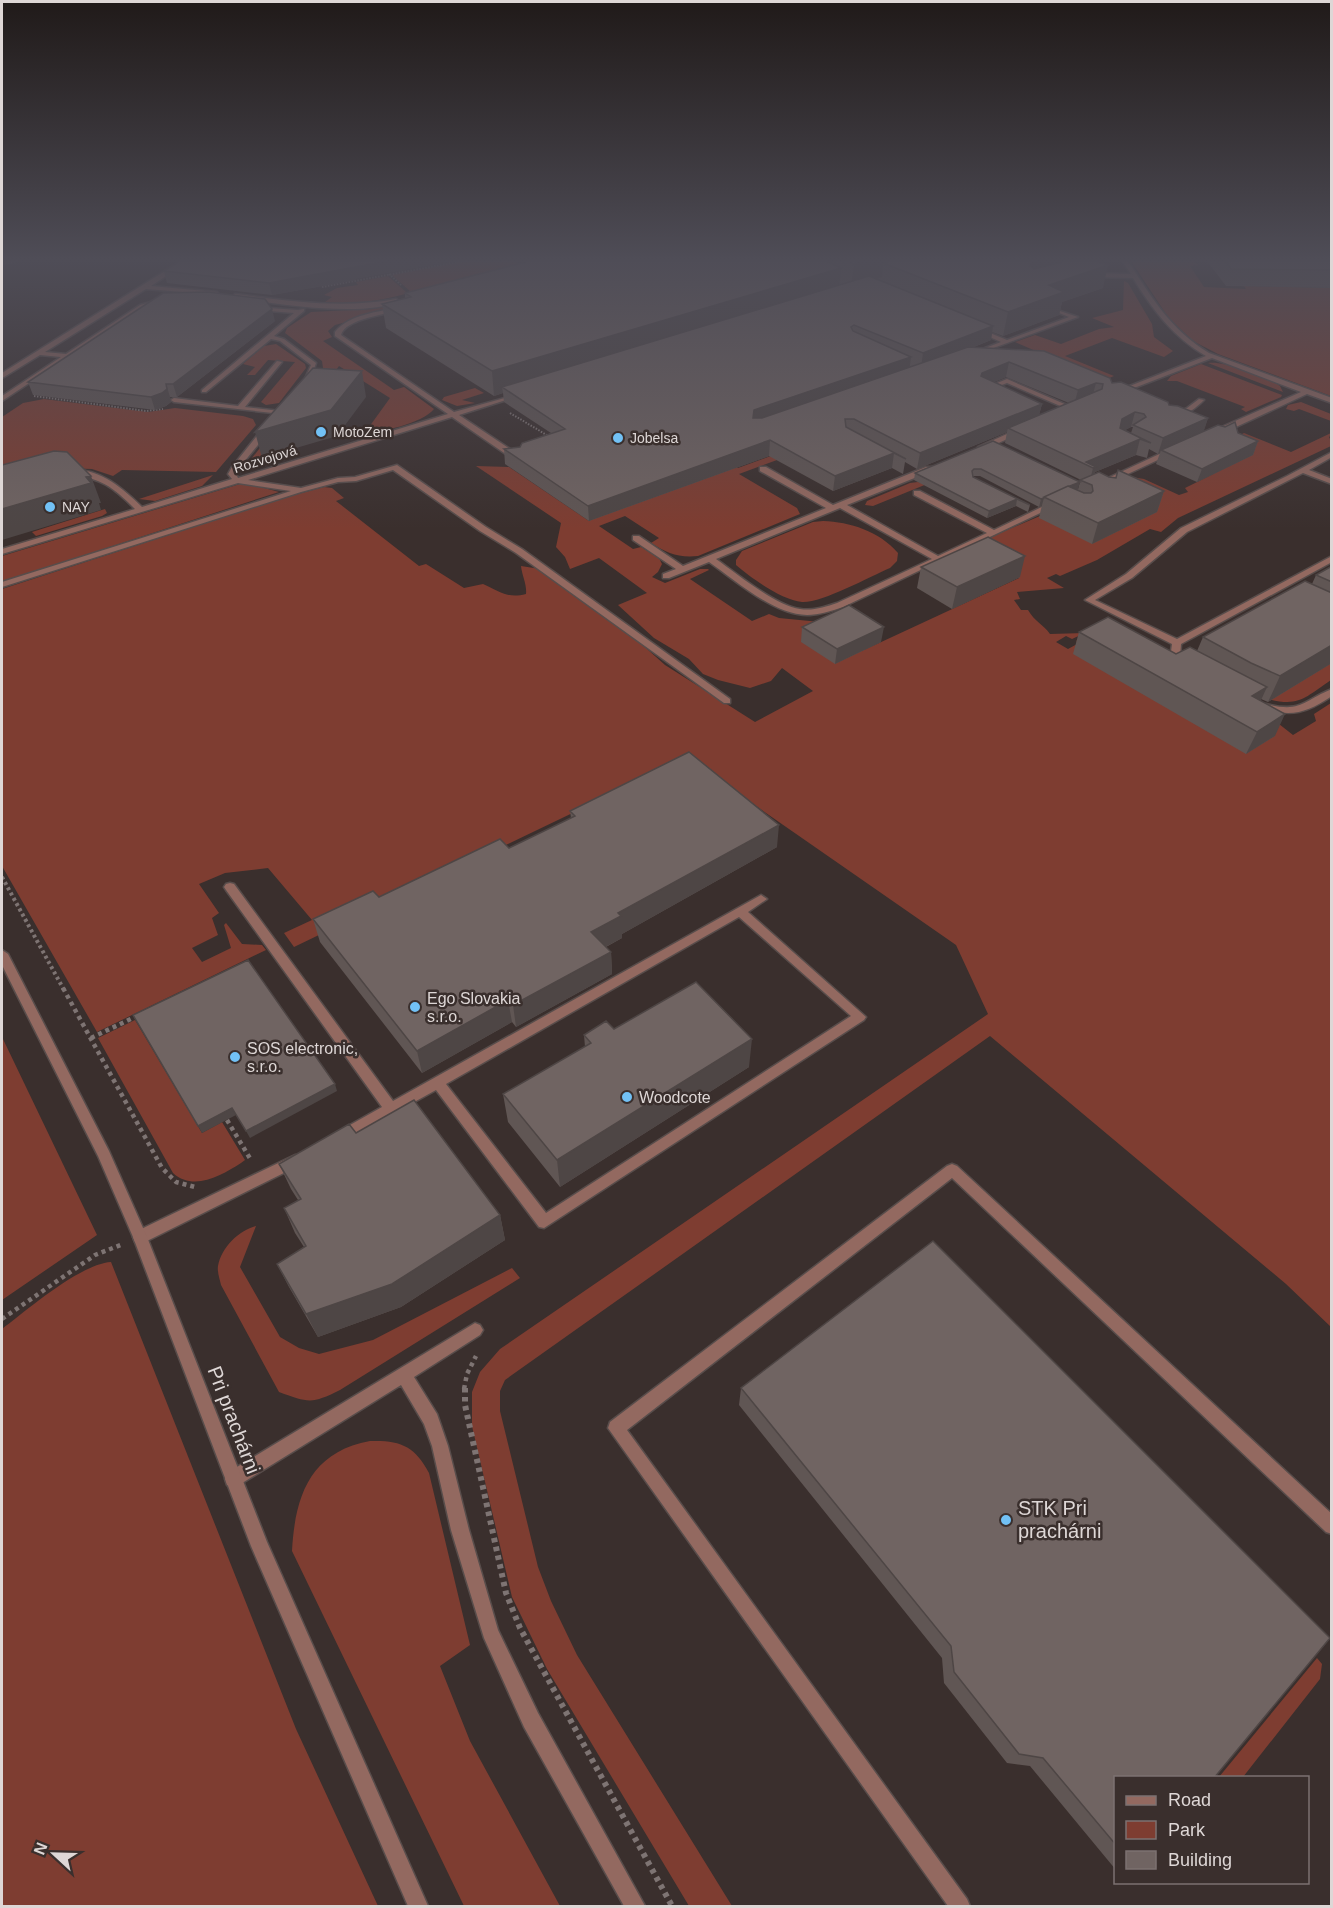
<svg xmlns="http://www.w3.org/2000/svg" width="1333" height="1908" viewBox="0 0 1333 1908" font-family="Helvetica,sans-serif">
  <rect width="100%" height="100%" fill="#3a2f2d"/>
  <path fill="#7e3d31" d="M466 261H515L519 265 411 292 392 275Z
    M560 261H577L335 325 328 331 332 337 323 341 394 390 404 387 434 409C422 424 379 432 364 434L390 398 339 366 277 451 278 454 248 463 323 368 322 361 285 333 287 328 311 312 374 309Z
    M1131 261H1193L1198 265 1190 266 1204 287 1246 289 1244 286 1331 288V396L1218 354 1193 341 1168 317Z
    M388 276 406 292 405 294C378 301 354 305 325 302L332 297 324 295 337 288 358 285 356 282Z
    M1124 281 1128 283 1152 324 1154 337 1173 351 1164 357 1112 338 1065 356 1114 376 1095 384 1028 368 739 474 797 508 800 514 698 556C678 558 667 553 651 543L659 538 625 516 599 526 633 549 641 547 659 558 662 564 658 572 652 577 665 583 700 569H708L709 570 690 579 752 621 769 614 779 618 820 622 864 650 1019 578 988 538 1132 477 1144 479 1179 495 1188 492 1185 488 1252 455 1240 435 1244 433 1291 452 1331 433 1329 438 1331 439V446L1178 518 1161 532 1150 529 1097 560 1060 576 1056 574 1047 578 1064 588 1017 592 1020 599 1014 600 1021 610H1028C1035 622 1043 624 1050 634L1085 633 1072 639 1066 636 1056 642 1068 649 1079 643 1076 641 1094 632 1279 724 1293 735 1316 721 1314 714 1331 703V1327L1286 1284 990 1036 505 1380 500 1391V1411L538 1567 551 1601 577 1655 732 1906H689L547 1669 512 1597 472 1426V1392L480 1372 500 1349 988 1014 956 945 687 758 294 947 284 933 312 920 268 868 225 873 199 884 219 913 212 918 218 935 192 948 202 962 231 948 224 925 226 923 242 944 262 945 266 950 97 1032 2 866V589L283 498 324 487 332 488 344 498 336 501 419 566 426 564 464 588 483 584C499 591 507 599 526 594 527 584 522 576 521 566L540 569 570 593 637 640 665 665 755 722 813 691 782 668 771 681 750 688 718 680 703 674 689 659 654 638 618 605 647 593 599 558 570 569 565 557 556 547 561 523 476 466 509 467 589 521 684 437 738 468 1045 355 1015 342 1035 335 1061 344 1099 329 1114 327 1092 318 1123 310Z
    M276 344 305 364 306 368 279 403 266 405 261 402 295 362 268 360 255 375H247L255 367 243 364 264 346Z
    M1208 363C1226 361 1265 376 1280 386L1283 392Z
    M1201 364 1282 395 1281 397 1246 412 1241 409 1245 407 1177 381H1167L1171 376Z
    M475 388 484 393 462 400 475 403 457 406 442 400 444 397Z
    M44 399 148 412 175 408 243 416 253 419 256 425 216 472 122 470 113 476 92 469 2 466V417L23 403Z
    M1301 402 1331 414V421L1299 409 1294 411 1286 409 1288 405Z
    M213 475 202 486 155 501 139 499Z
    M918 482 927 484 873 506 865 505 867 501 910 483Z
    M240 484 257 486 279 492 2 582V556Z
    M105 509 107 513 102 516 36 536 32 532Z
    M823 521C850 522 879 531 898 553L897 561 890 568C869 577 822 603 802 602 782 600 751 578 736 565V560L742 551 813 522Z
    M1331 663V680C1304 698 1299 708 1265 698Z
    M135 1020 202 1133 222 1122 245 1160 241 1163C222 1175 194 1192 173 1173L98 1038Z
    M2 1037 97 1235 2 1300Z
    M256 1226 240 1267 280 1337 299 1348 319 1354 373 1340 512 1268 520 1278 340 1390C312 1404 309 1403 279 1392L221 1285C220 1280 217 1272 218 1266 221 1248 239 1230 256 1226Z
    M111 1262 296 1729 378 1906H2V1329C27 1310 80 1264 111 1262Z
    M370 1441C400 1440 415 1446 429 1473L470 1645 440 1666 470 1741 560 1906H464L292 1551C295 1496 310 1452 370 1441Z
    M1317 1658 1322 1664 1320 1679 1243 1777H1219Z"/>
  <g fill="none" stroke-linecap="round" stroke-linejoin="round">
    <defs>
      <path id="service" d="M181 261H189L151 286 217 292 219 295 146 289 45 352 66 354 140 305 162 299 164 302 144 307 2 401V396L61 357 40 355 4 377 2 378V373Z
        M1122 261H1128C1152 298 1170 329 1209 353L1332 398V403L1307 394 1223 433H1217V429L1301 392 1212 358 1121 393H1117V391L1206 356C1173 337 1152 309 1133 278L1090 277 1087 275 1090 273 1131 274Z
        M235 294C289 301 342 309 396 299L399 301C366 318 271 304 233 297Z
        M255 307 298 310 304 309V311L274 336 284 339 316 363 310 381 307 383 304 381 311 365 280 341 271 339 206 392H202V390L294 313 257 310Z
        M400 307 402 310C387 314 345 319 341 335L454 412 519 394V396L459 415 519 455V459H513L452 417 248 480 301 488 338 478 355 477 397 465 486 527 522 549 730 699V703H724L516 553 480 531 393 470 356 481 338 482 301 492 2 587V582L291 491 238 483 2 554V549L135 509C112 486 102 479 70 474V470C100 468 122 488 142 507L232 479 228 474 232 467 264 427 271 429 239 468 236 474 238 478 448 414 335 336V332C349 314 379 312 400 307Z
        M1054 309 1078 317 977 354 972 353 1001 342 974 330V328H978L1007 340 1069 317 1054 311Z
        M277 361 282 362 245 407 280 411 282 412V414L174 402 171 400 174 398 238 406Z
        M1007 379 1076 409 1077 410 1072 411 1007 383 983 392 980 390Z
        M1199 399 1204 400C1196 408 1180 421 1169 416L1187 408Z
        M1018 429 1025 431 985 449 978 447Z
        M1168 450 1175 452 1102 486 1095 484Z
        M1332 452V457L1309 470 1332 479V484L1303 473 1187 532 1132 578 1095 600 1177 639 1332 556V562L1181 644 1180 658 1187 662V666H1181L1170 659 1172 644 1085 600 1126 574 1181 528 1287 476Z
        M760 467H766L833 505 926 467H932V471L847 505 938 556 987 533 914 495V491H920L994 530 1050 503 1057 505 843 607C831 611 819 615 807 615 774 615 735 580 709 562L669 578H663V574L676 569 633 540V536H639L683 566 826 508 760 471ZM840 508 932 559 837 603C825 607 813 611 800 609 776 606 736 573 716 559Z
        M1332 689V696C1306 713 1293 717 1263 709L1261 707 1266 704C1302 713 1302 701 1332 689Z
        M230 883 234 884 393 1101 761 895 767 899 748 912 866 1017 864 1020 544 1228 539 1227 436 1090 398 1111 397 1114 391 1115 344 1142 339 1144 334 1142 332 1138 334 1134 382 1107 226 890 224 887 226 884ZM739 917 851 1016 546 1213 446 1084Z
        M295 1155 300 1157 302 1161 300 1165 145 1242 140 1244 135 1242 133 1237 135 1232Z
        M952 1164 957 1166 1332 1514V1534L1326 1532 952 1178 627 1430 967 1899 970 1906H948L608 1428 610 1422 947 1166Z
        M475 1323 480 1325 483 1330 480 1335 414 1377 437 1414 448 1446 469 1530 498 1630 538 1713 645 1906H624L524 1727 484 1638 451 1530 432 1446 424 1424 401 1385 239 1485 233 1487 227 1485 225 1479 227 1473Z"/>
      <path id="minor" d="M2 950 8 954 109 1151 147 1237 267 1542 428 1906H408L251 1546 133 1237 98 1156 2 965Z"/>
    </defs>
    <use href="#service" stroke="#584d4b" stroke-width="3"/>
    <use href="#minor" stroke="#584d4b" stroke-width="3"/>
    <path stroke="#7e7473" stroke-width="2" stroke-dasharray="1.5 1.5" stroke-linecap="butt" d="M2 264 19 261
      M389 274 401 285
      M322 287 463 261
      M34 396 146 411 163 409
      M510 413 550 437"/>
    <path stroke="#7e7473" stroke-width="4" stroke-dasharray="3 3" stroke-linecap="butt" d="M2 877 64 990"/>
    <path stroke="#7e7473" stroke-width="4.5" stroke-dasharray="4 4" stroke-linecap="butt" d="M63 988 162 1168 176 1182 195 1187
      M91 1038 139 1015
      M227 1120 251 1160
      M2 1319 95 1255 123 1244
      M464 1389 467 1374 476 1356"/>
    <path stroke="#7e7473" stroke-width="6" stroke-dasharray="4.5 4.5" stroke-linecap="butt" d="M465 1388V1405L506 1593 520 1628 672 1906"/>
    <use href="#service" fill="#936960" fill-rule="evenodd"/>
    <use href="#minor" fill="#936960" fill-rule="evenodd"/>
  </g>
  <path fill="#605654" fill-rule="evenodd" d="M530 261H1096L1103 288 1062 302 1059 315 1003 336 992 332 991 340 974 347 1112 383 1169 405 1208 418 1203 432 1238 433 1258 441 1253 455 1197 482 1156 464 1160 453 1158 454 1149 449 1147 458 1136 455 1095 472 1094 474 1164 491 1157 512 1092 544 1039 518 1042 505 1039 507 980 476H973V477L1030 505 1028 512 1016 506 987 518 914 480 915 473 993 441 1080 482 1078 489 1076 490H1077L1080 480H1081L1005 443 1007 432 917 469 905 462 903 474 892 468 833 491 769 456 589 521 505 464 504 449 520 447 551 433 504 402 503 393 494 396 386 328 382 304 405 298V293ZM1006 377 1069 403 1039 415 1042 404 994 382ZM1131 427H1133L1131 433 1125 430Z
    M1207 261H1332V288L1226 286Z
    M164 271 356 279V280L272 295 167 283Z
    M275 321 177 397H170L171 402 166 406 155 410 33 395 28 382Z
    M1332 566V663L1268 702 1261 699V701L1275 736 1246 754 1073 654 1079 632 1176 654 1197 651 1203 637 1312 584 1316 575Z
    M921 567 1020 577 952 609 917 588Z
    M802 627 881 642 835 664 801 642Z
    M570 811 777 847 622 934V938L606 947 611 952 612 974 516 1027 512 1022 422 1073 320 942 313 919 379 897 509 848 571 818Z
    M614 1029 749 1067 560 1187 508 1122 503 1094 585 1047 584 1035Z
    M356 1133 500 1215 505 1240 401 1307 318 1337 289 1287 277 1264 304 1247 295 1233 284 1208 298 1200 291 1189 279 1164Z
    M741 1388 1116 1778V1870L1030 1766 1007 1763 944 1683 942 1658 739 1405Z"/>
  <path fill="#4e4645" d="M387 261H454L356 279V280L272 295 269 283Z
    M861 261H932L883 263 882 277 851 287 854 264Z
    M1037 261H1074L1025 288 1030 266 1031 263Z
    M1108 265 1103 288 1062 302 1059 315 1003 336 1008 312 1049 285Z
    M841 268 839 291 502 387 503 393 494 396 492 371Z
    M272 309 275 321 177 397 173 384Z
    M993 326 991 340 921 368 923 353Z
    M911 357 909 372 753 425 754 410Z
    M1009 362 1006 377 979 388 982 373Z
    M362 371 366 397 337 436 262 458 255 432Z
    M1096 383 1092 398 1074 405 1078 390Z
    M166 384 170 397 171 402 166 406 155 410 151 397Z
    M1042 404 1038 419 1008 428 1007 432 917 469 920 453Z
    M1135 412 1131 427 1118 434 1122 419Z
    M1208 418 1203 434 1161 450 1160 453 1158 454 1163 438Z
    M1140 439 1136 455 1095 472 1092 482 1089 484 1093 468 1086 462Z
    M770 440 769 456 589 521 588 506Z
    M1258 441 1253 455 1197 482 1202 469Z
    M894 453 892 468 833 491 835 476Z
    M91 476 101 503H99L101 510 2 540V509Z
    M1080 482 1078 489 1052 501 1046 497Z
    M1164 491 1157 512 1092 544 1098 523Z
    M1044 498 1042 505 1039 507 1041 499Z
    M1017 499 1016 506 987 518 989 511Z
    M1025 556 1020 577 952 609 957 587Z
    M884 627 881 642 835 664 837 649Z
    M1332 645V663L1268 702 1280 676Z
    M1267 687 1257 709 1252 696Z
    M1285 714 1275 736 1246 754 1257 732Z
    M779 825 777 847 622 934V938L592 954 591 932 618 913Z
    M611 952 612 974 516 1027 513 1005Z
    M508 1000 512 1022 422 1073 417 1051Z
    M752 1039 749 1067 560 1187 557 1160Z
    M335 1084 337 1091 250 1138 246 1131Z
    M232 1108 236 1115 202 1133 198 1126Z
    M500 1215 505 1240 401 1307 318 1337 306 1314Z"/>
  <path fill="#706462" stroke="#4e4645" stroke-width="1.5" d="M180 261H387L269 283 164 271Z
    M530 261H826L841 268 492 371 382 304 411 297 405 293Z
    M848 261H861L854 264Z
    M890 261H1037L1031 263 1030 266 1034 269 1066 261H1096L1108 265 1049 285 1064 292 1008 312 883 263Z
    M1226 261H1332V270L1231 269Z
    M869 276 993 326 923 353 854 325 851 327 853 331 911 357 754 410 753 418H762L968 347 1044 351 1110 378 1112 383 1121 382 1168 402 1169 405 1178 406 1208 418 1163 438 1133 425 1146 417 1144 414 1135 412 1122 419 1120 428 1151 443 1140 439 1086 462 1096 467 1093 468 1008 428 1102 389 1103 384 1096 383 1078 390 1009 362 982 373 981 376 1042 404 920 453 854 419H845L846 427 906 459 894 453 835 476 770 440 588 506 504 449 520 447 522 443 565 429 502 387Z
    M208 292 265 299 272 309 173 384H166L167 389 162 393 151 397 28 382 163 293Z
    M313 368 362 371 331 410 255 432Z
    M1235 422 1238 433 1258 441 1202 469 1161 450 1218 425 1225 427Z
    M993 441 1080 482 1070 486H1068L1044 497V498L1041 499 981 469H974L972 471 973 477 1030 505 1017 499 989 511 915 473Z
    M54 451 67 452 91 476 86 477 91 483 2 509V465Z
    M1118 470 1164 491 1098 523 1044 497 1068 486 1084 493H1091L1093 491 1092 485 1080 480 1099 472 1109 477 1116 478Z
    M988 537 1025 556 957 587 921 567Z
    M1332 566V582L1316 575Z
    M1305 581 1332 593V645L1280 676 1251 663 1203 637Z
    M849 605 884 627 837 649 802 627Z
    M1108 617 1176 654 1190 647 1267 687 1252 696 1285 714 1257 732 1079 632Z
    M689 752 779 825 618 913 621 916 591 932 611 952 513 1005 508 1000 417 1051 313 919 373 891 379 897 500 839 509 848 575 816 570 811Z
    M248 960 335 1084 246 1131 232 1108 198 1126 133 1015Z
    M696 982 752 1039 557 1160 503 1094 591 1043 584 1035 606 1021 614 1029Z
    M414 1100 500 1215 392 1284 306 1314 277 1264 306 1246 284 1208 301 1199 279 1164 349 1124 356 1133Z
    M933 1241 1330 1638 1214 1778H1116V1845L1043 1758 1019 1754 954 1672 951 1646 741 1388Z"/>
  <linearGradient id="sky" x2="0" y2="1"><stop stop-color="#201a19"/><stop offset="0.49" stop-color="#4f4d57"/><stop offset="1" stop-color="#4f4d57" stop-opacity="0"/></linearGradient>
  <rect width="1333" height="529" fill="url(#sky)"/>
  <g fill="#72c1f5" stroke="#3a2f2d" stroke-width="2">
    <circle cx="321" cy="432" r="6"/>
    <circle cx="618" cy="438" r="6"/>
    <circle cx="50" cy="507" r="6"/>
    <circle cx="415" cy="1007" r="6"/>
    <circle cx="235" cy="1057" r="6"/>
    <circle cx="627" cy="1097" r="6"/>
    <circle cx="1006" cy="1520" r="6"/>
  </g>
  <g text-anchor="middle" stroke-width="5" stroke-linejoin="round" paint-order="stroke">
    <g font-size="14" fill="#ded7d6" stroke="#3a2f2d" text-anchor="start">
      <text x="333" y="437">MotoZem</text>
      <text x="630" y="443">Jobelsa</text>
      <text x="62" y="512">NAY</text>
    </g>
    <g font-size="14" fill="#ded7d6" stroke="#3a2f2d">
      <text transform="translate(265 459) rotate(-17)" y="5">Rozvojová</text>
    </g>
    <g font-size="16" fill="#ded7d6" stroke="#3a2f2d" text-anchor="start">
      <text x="427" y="1004">Ego Slovakia<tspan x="427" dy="18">s.r.o.</tspan></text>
      <text x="247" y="1054">SOS electronic,<tspan x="247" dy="18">s.r.o.</tspan></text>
      <text x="639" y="1103">Woodcote</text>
    </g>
    <g font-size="20" fill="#ded7d6" stroke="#3a2f2d">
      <text transform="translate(234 1420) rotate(69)" y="7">Pri prachárni</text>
    </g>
    <g font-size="20" fill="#ded7d6" stroke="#3a2f2d" text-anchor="start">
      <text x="1018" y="1515">STK Pri<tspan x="1018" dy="23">prachárni</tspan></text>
    </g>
  </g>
  <rect width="1333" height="1908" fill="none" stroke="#ded7d6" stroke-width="6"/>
  <rect x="1114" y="1776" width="195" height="108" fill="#3a2f2d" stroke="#7c7271" stroke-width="1.5"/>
  <rect x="1126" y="1796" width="30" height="9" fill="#936960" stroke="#7c7271" stroke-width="1.5"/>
  <text x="1168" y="1806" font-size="18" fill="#ded7d6">Road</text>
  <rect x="1126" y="1821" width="30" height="18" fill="#7e3d31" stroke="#7c7271" stroke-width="1.5"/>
  <text x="1168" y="1836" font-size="18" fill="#ded7d6">Park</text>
  <rect x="1126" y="1851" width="30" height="18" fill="#706462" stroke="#7c7271" stroke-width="1.5"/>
  <text x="1168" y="1866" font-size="18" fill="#ded7d6">Building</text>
  <g transform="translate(54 1854) rotate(292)" stroke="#3a2f2d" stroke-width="4.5" paint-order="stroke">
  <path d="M0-4.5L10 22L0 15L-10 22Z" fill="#ded7d6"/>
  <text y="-9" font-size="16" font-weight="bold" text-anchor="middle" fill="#ded7d6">N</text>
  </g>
</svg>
